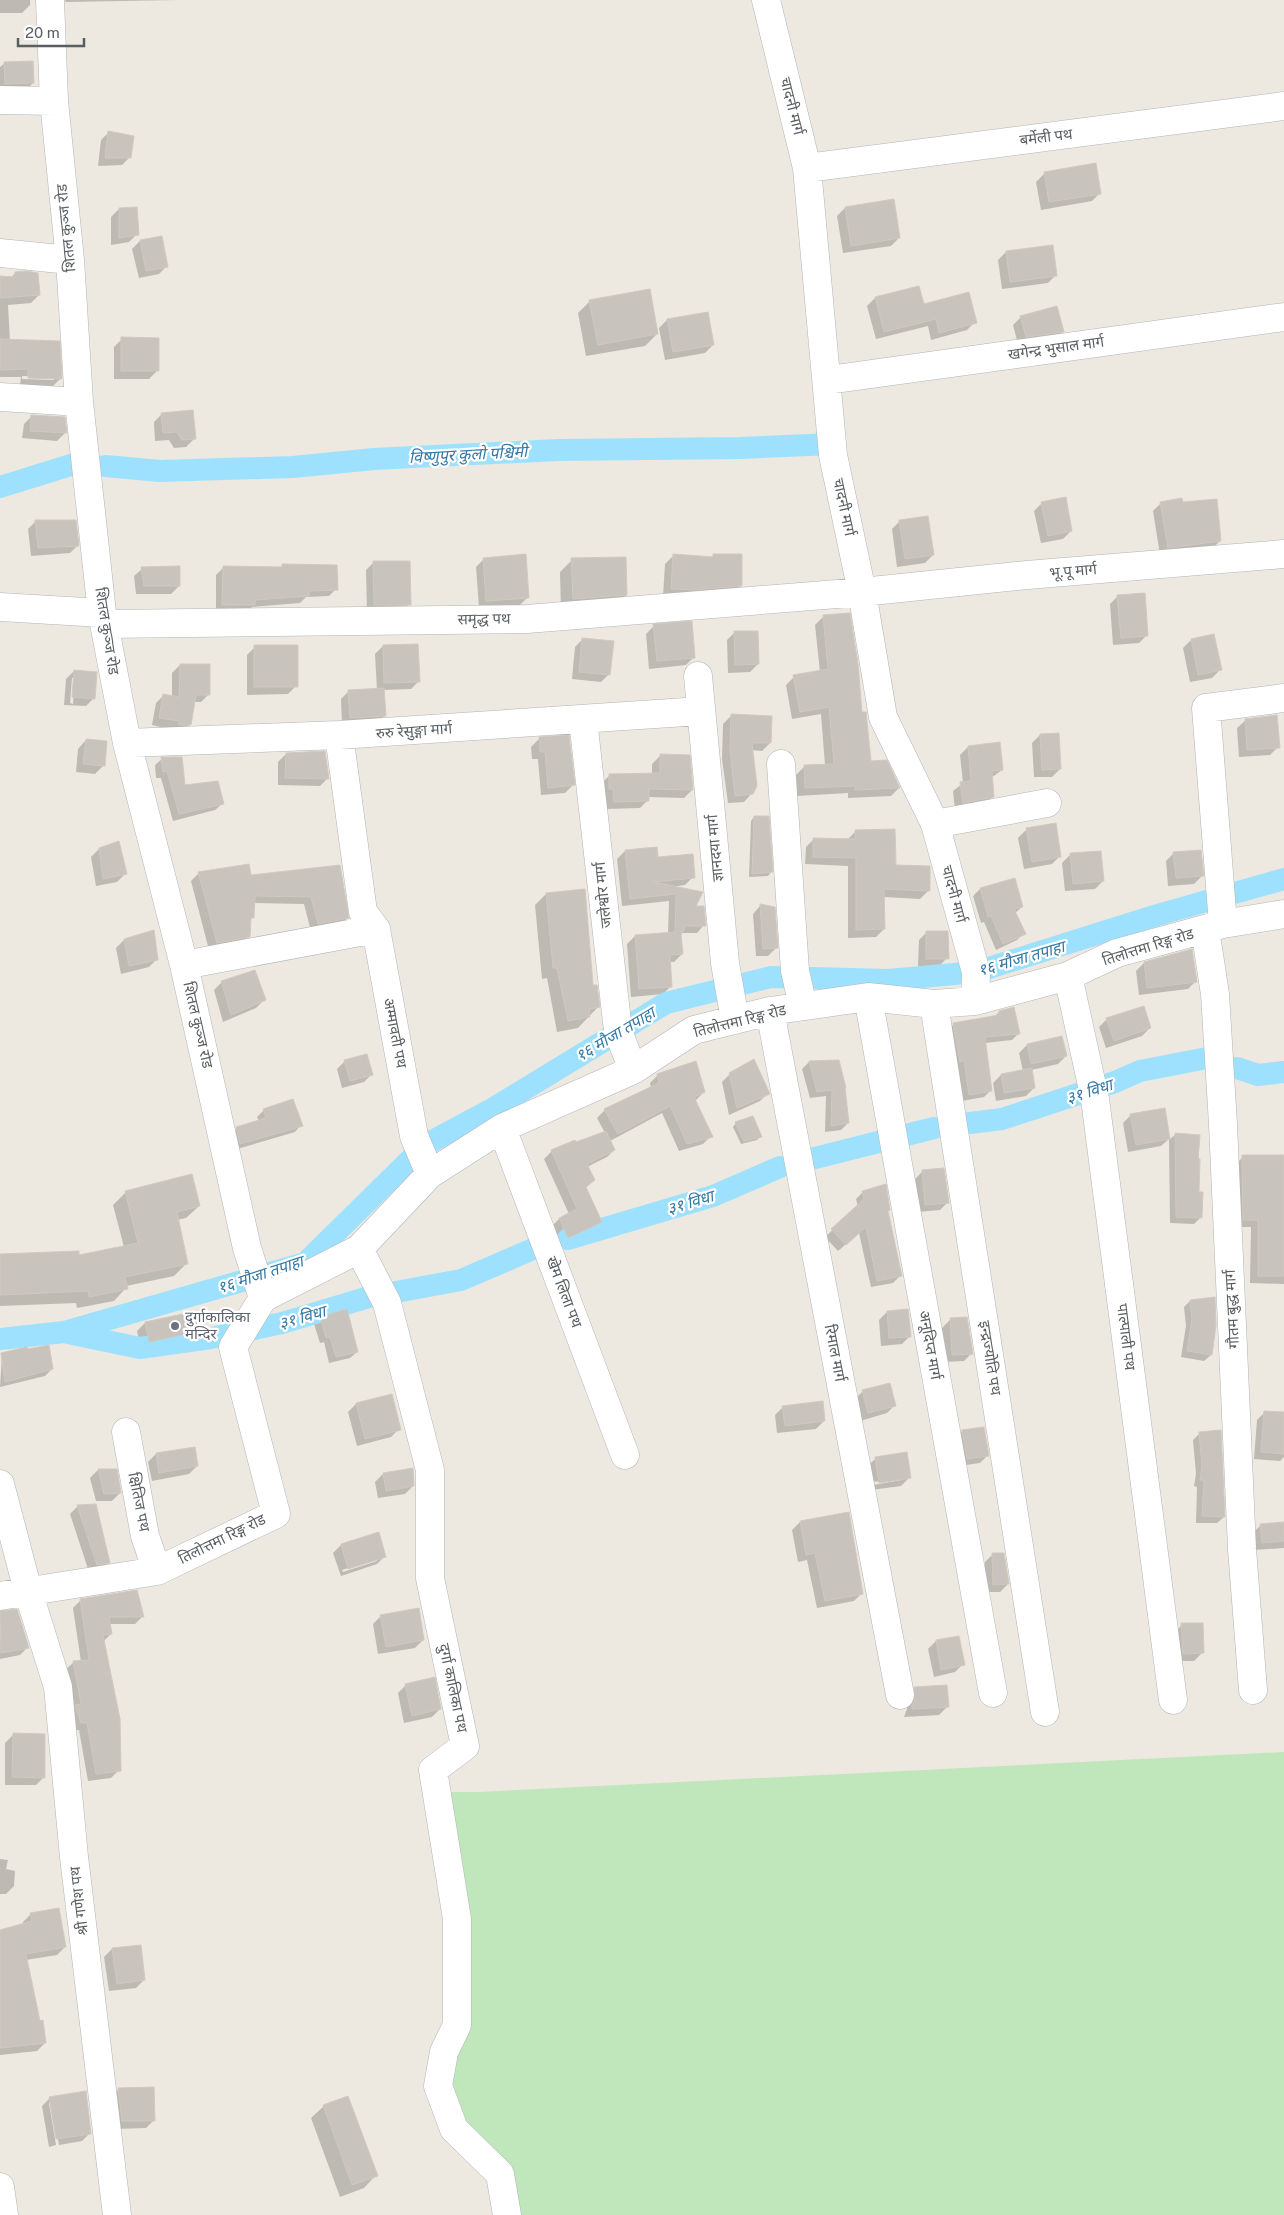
<svg xmlns="http://www.w3.org/2000/svg" width="1284" height="2215" viewBox="0 0 1284 2215" font-family="'Public Sans','Noto Sans Devanagari',sans-serif">
  <rect width="100%" height="100%" fill="#ede8e0"/>
  <path fill="#c0e6bb" d="M1284 1752V2215H507L500 2174 466 2122 451 2084 449 1792H480Z"/>
  <path fill="#0003" fill-rule="evenodd" d="M0 0H30V5L22 13H0Z
    M65 0H179L66 2Z
    M5 63 33 83 25 91 0 92V67Z
    M109 132 130 157 122 165 98 166 101 140Z
    M1095 165 1100 193 1092 201 1041 210 1036 182 1044 174Z
    M845 208 899 238 891 246 843 253 837 216Z
    M119 209 137 234 129 242 111 245V217Z
    M140 241 167 266 159 274 139 278 132 249Z
    M1006 252 1056 275 1048 283 1002 289 998 260Z
    M15 273 39 295 31 303 8 305 10 341 61 378 53 386 20 385 21 377H0V277L11 278ZM22 376 54 377V380L22 379Z
    M875 298 923 305 975 322 967 330 931 340 928 326 876 339 867 306Z
    M590 301 657 334 645 346 586 356 578 313Z
    M1021 317 1063 331 1055 339 1018 344 1013 325Z
    M667 320 713 345 705 353 665 360 659 328Z
    M122 339 157 371 149 379H114V347Z
    M162 414 194 439 186 447 174 448 169 440 155 441 154 422Z
    M32 416 64 418 65 433 57 441 22 438 24 424Z
    M1042 503 1071 531 1063 539 1041 543 1034 511Z
    M1161 503H1182L1220 541 1212 549 1160 555 1153 511Z
    M36 521 78 545 70 553 31 556 28 529Z
    M900 521 933 555 925 563 897 567 892 529Z
    M714 555 741 585 733 594 663 596 665 564 673 556 711 558Z
    M484 559 528 597 520 605 479 608 476 567Z
    M572 560 626 595 614 607 561 611 560 572Z
    M374 562 409 604 401 612 367 613 366 570Z
    M282 566 336 589 329 596 306 597 300 603 252 607 246 612H216V575L224 567 279 568Z
    M142 569 179 586 171 594H136L134 576Z
    M1118 596 1147 635 1139 643 1113 645 1110 604Z
    M823 617 861 713 870 762 899 788 891 796 848 798V793L797 796 796 775 804 767 825 765 821 714 792 719 786 685 794 677 820 672 815 625Z
    M654 626 694 657 686 665 649 669 646 634Z
    M735 632 758 664 750 672 728 673 727 640Z
    M583 639 609 674 601 682 572 679 575 647Z
    M1191 640 1220 670 1212 678 1190 682 1183 648Z
    M383 646 419 681 411 689 383 690 385 715 377 723 342 725 341 699 349 691 377 690 375 654Z
    M255 647 296 686 288 694 247 695V655Z
    M180 665 209 694 201 702H193L190 724 182 732 152 725 156 703 164 695 172 697V673Z
    M74 671 94 698 86 706 64 705 66 679ZM72 678H75L73 704 70 703Z
    M731 716 770 743 762 751 751 750 752 793 744 802 728 803 722 759 723 724Z
    M1246 720 1278 747 1270 755 1239 757 1237 728Z
    M1040 735 1060 769 1052 777H1034L1032 743Z
    M539 739 573 785 565 793 541 795 538 759H532L531 747Z
    M86 740 103 766 95 774 76 772 78 749Z
    M968 747 1002 770 991 778 993 796 985 805 955 810 953 791 963 783 960 755Z
    M286 754 328 778 320 786 278 785V762Z
    M660 756 692 790 684 798 648 797V800L640 808 606 809V796H602V783L610 775 652 774V764Z
    M162 759 184 787 222 804 215 810 173 821 161 778H156L155 765Z
    M754 817 771 872 768 876 749 877 751 821Z
    M1026 830 1060 856 1052 864 1024 869 1018 838Z
    M856 831 895 866 928 891 920 899 883 897 884 929 876 937 848 938V866L805 864 806 847 814 839H848Z
    M99 849 125 874 117 882 96 886 91 857Z
    M625 851 657 858 693 877 685 885 671 887 704 925 697 933H681L682 954 674 962H669L671 986 663 994 631 997 627 944 635 936 668 934 669 901 622 906 617 859Z
    M1174 853 1202 876 1194 884 1168 886 1166 861Z
    M1070 855 1103 881 1095 889 1065 891 1062 863Z
    M248 866 250 876 339 866 348 918 340 925 311 931 304 904 253 903V917L249 921 248 936 241 944 209 950 191 881 198 874Z
    M1014 880 1022 907 1015 913 1024 933 1017 940 996 950 984 922 981 923 973 896 980 889Z
    M546 894 592 987 598 1007 578 1028 557 1032 547 978 542 979 535 905Z
    M760 906 776 948 768 956H756L753 914Z
    M153 932 157 959 149 967 121 974 116 948 124 940Z
    M927 932 947 958 939 966H918L919 940Z
    M1144 963 1196 981 1188 989 1139 995 1136 971Z
    M222 982 264 1000 256 1008 223 1022 214 990Z
    M999 1012 1019 1033 1012 1040 985 1043 991 1090 984 1097 962 1101 946 1031 954 1024 994 1017Z
    M1107 1019 1150 1028 1142 1036 1106 1048 1099 1027Z
    M1061 1037 1066 1056 1058 1064 1031 1070 1034 1088 1026 1096 996 1101 993 1083 1001 1075 1023 1071 1019 1053 1027 1045Z
    M345 1061 372 1074 364 1082 342 1088 337 1069Z
    M838 1061 848 1123 841 1130 825 1132 826 1096 810 1098 802 1069 809 1062Z
    M730 1074 768 1093 760 1101 729 1115 722 1082Z
    M658 1075 704 1092 695 1101 711 1136 703 1144 679 1151 662 1113 610 1141 614 1150 607 1157 587 1167 594 1180 585 1188 601 1222 594 1229 561 1244 552 1226 559 1219 569 1214 544 1159 552 1151 574 1142 575 1143 605 1133 597 1118 605 1110 651 1088 650 1083Z
    M1164 1109 1169 1140 1176 1134 1199 1136 1198 1193 1201 1217 1194 1224 1170 1223 1169 1139 1161 1146 1128 1152 1123 1123 1131 1115Z
    M264 1110 301 1125 295 1132 234 1150 230 1135 237 1128 259 1121 257 1117Z
    M736 1123 760 1137 757 1140 741 1144 733 1127Z
    M1284 1156V1284L1250 1283 1251 1227H1235V1165L1243 1157Z
    M923 1171 948 1202 940 1210 917 1212 915 1179Z
    M126 1192 199 1206 186 1218 177 1220 186 1264 174 1276 126 1286V1288L114 1301 77 1308 76 1303 0 1306V1256L78 1257 124 1247 113 1205Z
    M863 1192 887 1212 901 1275 893 1283 871 1287 859 1233 838 1251 825 1237 858 1207 856 1199Z
    M1190 1301 1211 1355 1204 1361 1181 1357 1186 1326 1184 1307Z
    M887 1312 910 1336 902 1344 881 1346 879 1320Z
    M321 1318 357 1352 350 1358 329 1363 324 1342 320 1343 314 1324Z
    M950 1320 972 1353 964 1361 944 1362 942 1328Z
    M145 1323 205 1329 197 1337 141 1349 137 1331Z
    M2 1355 52 1369 45 1376 0 1387Z
    M863 1391 895 1405 887 1413 860 1421 855 1399Z
    M356 1404 399 1429 391 1437 357 1446 348 1412Z
    M783 1407 824 1421 816 1429 777 1433 775 1415Z
    M1265 1412 1284 1413V1457L1280 1461 1254 1459 1257 1420Z
    M962 1431 988 1455 980 1463 959 1466 954 1439Z
    M1200 1433 1224 1517 1217 1523H1196L1197 1487 1194 1486 1196 1474 1193 1440Z
    M156 1454 197 1466 189 1474 152 1481 148 1462Z
    M876 1458 909 1478 901 1486 871 1490 868 1466ZM902 1478V1480L873 1485 872 1482Z
    M98 1470H116L120 1493 112 1501H96L90 1478Z
    M383 1474 413 1486 405 1494 378 1498 375 1482Z
    M78 1506 108 1562 101 1570 89 1572 70 1514Z
    M800 1522 862 1593 854 1601 817 1608 807 1560 798 1562 792 1530Z
    M1284 1523V1548L1254 1550 1253 1533 1261 1525Z
    M341 1545 385 1556 377 1564 341 1576 333 1553ZM377 1558V1561L343 1572 342 1570Z
    M993 1554 1008 1584 1000 1592H985V1562Z
    M81 1600 143 1616 135 1624H109L111 1634 103 1642 119 1770 111 1778 88 1781 79 1730H73L65 1670 73 1663 81 1662 73 1608Z
    M16 1610 28 1647 20 1655 0 1659V1612Z
    M381 1616 423 1640 415 1648 378 1654 373 1624Z
    M1182 1625 1202 1653 1194 1661H1175L1174 1633Z
    M958 1637 963 1664 955 1672 934 1677 928 1649 936 1641Z
    M406 1685 440 1709 432 1717 404 1723 398 1693Z
    M915 1688 947 1707 939 1715 904 1717 907 1709V1696Z
    M13 1735 44 1777 36 1785H5V1743Z
    M0 1859 8 1860 6 1869 15 1871 14 1886 6 1894H0Z
    M31 1914 65 1947 57 1955 26 1960 45 2043 37 2051 0 2055V1931L23 1924V1922Z
    M112 1949 144 1980 136 1988 109 1991 104 1957Z
    M153 2088 154 2120 146 2128 114 2129 110 2098 118 2090Z
    M50 2098 90 2133 82 2141 59 2145 51 2103H49L56 2145 49 2147 42 2106Z
    M324 2106 376 2175 364 2188 340 2197 311 2118Z"/>
  <g fill="none" stroke-linecap="round" stroke-linejoin="round">
    <path stroke="#9ee1ff" stroke-width="22" d="M105 466 160 471 293 467 374 459 558 450 740 448 833 444
      M0 487 74 464
      M1237 1068 1258 1075 1284 1072
      M970 1123 1002 1119 1115 1082 1140 1071 1207 1058
      M815 1158 934 1128
      M568 1239 713 1196 780 1167
      M68 1333 140 1348 211 1338 282 1323 369 1297 461 1280 533 1249
      M0 1339 64 1332 305 1263 425 1145 494 1108 666 1003 771 977 889 980 976 972 1154 916 1284 879"/>
  </g>
  <path fill="#c8c3bd" stroke="#d2c9be" d="M33 61 34 83 5 84 4 62Z
    M108 131 134 136 131 158H105Z
    M1096 163 1101 194 1049 202 1044 172Z
    M894 199 900 238 851 246 845 207Z
    M137 207 139 235 119 238V208Z
    M162 236 168 267 146 271 140 240Z
    M1053 245 1057 276 1010 282 1006 251Z
    M26 271 38 273 40 295 0 298V276L15 277V272Z
    M919 286 924 304 969 292 977 323 939 333 936 319 884 332 875 297Z
    M650 289 658 334 598 345 589 300Z
    M1057 306 1064 332 1026 337 1020 316Z
    M708 312 714 345 673 352 667 319Z
    M121 337 159 338V371H121Z
    M0 339 60 341 62 379 28 378V369L0 370Z
    M193 410 196 439 182 440 177 432 163 433 161 413Z
    M31 415 65 417 67 433 30 431Z
    M1066 497 1072 531 1048 536 1041 502Z
    M1182 498 1183 502 1217 499 1221 541 1168 548 1160 502Z
    M928 516 934 555 905 559 899 520Z
    M35 520H76L79 546 38 548Z
    M526 554 529 598 486 601 483 558Z
    M673 554 713 557V554H742V586L694 590 671 589Z
    M626 557 627 595 573 599 571 558Z
    M373 561H410L411 605H374Z
    M282 564 337 565 338 590 309 591V596L255 600V605H222L223 566 282 567Z
    M180 566V586H144L141 567Z
    M1145 593 1148 636 1121 638 1117 595Z
    M850 613 858 664 862 712H866L871 761 887 760 900 788 855 790V786L805 788 804 765 834 764 829 707 800 712 793 675 828 669 823 615Z
    M692 621 695 658 657 661 653 624Z
    M734 631H758L759 664 735 665Z
    M1214 634 1222 670 1198 675 1191 639Z
    M582 638 614 641 610 675 579 672Z
    M418 644 420 682 384 683 383 645Z
    M254 645H298V687H254Z
    M180 664H210V695H196L191 725H179V721L159 718 163 694 179 697Z
    M74 670 97 672 95 699 72 697Z
    M384 688 386 716 350 718 348 690Z
    M731 714 772 716 771 743H752L757 786 753 794 735 796 730 750Z
    M1277 715 1280 748 1247 750 1245 719Z
    M1059 733 1061 769 1042 770 1040 734Z
    M569 735 575 785 548 788 545 752H540L539 737Z
    M86 739 107 741 105 766 83 764Z
    M1000 742 1003 770 992 771 994 797 963 803 960 782 971 781 968 746Z
    M325 751 329 779 285 778 286 753Z
    M660 754 690 755 693 790 649 789V801L614 802 613 789H609V774L660 773Z
    M161 757H182L185 785 218 781 224 804 179 814 167 771 163 772Z
    M754 816H769L773 872 752 874Z
    M1056 823 1061 857 1032 862 1026 828Z
    M895 829 896 865 930 866V891L884 889 885 929 856 930V858L813 857V838L855 839V830Z
    M119 841 127 874 103 879 99 848Z
    M657 847 658 857 693 854 695 878 653 882 703 892 696 906H704L706 926H686L681 935 683 954 670 955 672 987 639 989 635 935 675 932 676 894 630 899 625 850Z
    M1201 850 1204 876 1176 878 1173 852Z
    M1101 851 1104 881 1073 884 1070 853Z
    M249 864 251 875 340 865 349 918 318 924 311 897 255 896 254 918H251L250 937 217 943 198 872Z
    M1015 878 1023 907 1014 909 1026 934 1003 944 991 916 988 917 980 888Z
    M585 889 593 985H597L600 1007 589 1009 590 1017 568 1021 557 968H553L546 893Z
    M760 904 775 907 778 948 763 949Z
    M154 930 158 960 129 966 124 939Z
    M926 931H948L949 959H926Z
    M1192 949 1197 982 1147 988 1144 962Z
    M255 970 266 1000 231 1015 221 981Z
    M1144 1006 1151 1028 1114 1041 1106 1018Z
    M1014 1007 1020 1034 985 1037 992 1091 969 1095 964 1061 960 1062 953 1023 999 1015V1011Z
    M1062 1036 1067 1056 1031 1064 1027 1044Z
    M367 1054 373 1075 350 1081 344 1060Z
    M754 1059 770 1094 737 1108 729 1073Z
    M839 1060 846 1088H845L849 1123 831 1126 832 1090 817 1092 809 1061Z
    M696 1061 705 1092 694 1097 713 1137 687 1144 670 1106 618 1134 604 1109 659 1083 657 1074Z
    M1032 1068 1035 1088 1004 1093 1001 1074Z
    M293 1099 303 1126 240 1144 236 1127 266 1118 263 1109Z
    M1165 1108 1170 1139 1136 1145 1130 1114Z
    M753 1116 762 1137 744 1141 735 1122Z
    M606 1131 615 1150 587 1164 595 1180 586 1187 602 1222 568 1238 559 1218 577 1209 551 1150 575 1140 576 1142Z
    M1175 1133 1200 1135 1198 1159H1200L1199 1192H1203L1202 1218 1176 1217Z
    M1242 1155H1284V1276H1258V1220H1243Z
    M944 1168 949 1203 925 1205 922 1170Z
    M192 1174 200 1206 177 1212 188 1264 125 1277 128 1289 89 1297 88 1291 0 1295V1254L79 1251V1255L138 1243 125 1191Z
    M886 1184 890 1210 888 1211 902 1276 877 1281 866 1227 846 1245 831 1229 864 1199 862 1191Z
    M1215 1297 1216 1325 1212 1355 1187 1351 1192 1319 1190 1300Z
    M347 1309 358 1352 336 1357 330 1337 326 1338 320 1317Z
    M908 1309 911 1337 889 1338 887 1311Z
    M202 1310 206 1330 149 1342 145 1322Z
    M967 1317 973 1354 952 1355 950 1318Z
    M49 1345 53 1369 5 1382 1 1353 27 1347 28 1349Z
    M890 1383 896 1406 868 1413 862 1390Z
    M392 1394 401 1430 365 1439 356 1403Z
    M823 1401 825 1421 785 1426 782 1406Z
    M1264 1411 1284 1412V1454L1261 1452Z
    M984 1427 989 1456 967 1459 962 1430Z
    M1221 1430 1225 1517 1202 1516 1204 1480H1200L1202 1467 1199 1432Z
    M195 1447 198 1466 159 1473 156 1453Z
    M907 1452 911 1478 879 1483 875 1457Z
    M413 1468 414 1486 386 1491 383 1473Z
    M98 1469H117L121 1493 104 1494Z
    M96 1504 110 1563 97 1565 77 1505Z
    M849 1512 863 1594 825 1601 815 1553 806 1555 800 1521Z
    M1284 1522V1541L1262 1543 1260 1524Z
    M379 1532 386 1557 348 1569 341 1544Z
    M992 1553H1004L1009 1584 993 1585Z
    M137 1590 144 1617H109L112 1634 103 1635 120 1719 121 1771 96 1774 87 1723H81L75 1705 81 1704 73 1661 89 1660 80 1599Z
    M419 1608 424 1640 386 1647 380 1615Z
    M17 1609 29 1648 1 1653 0 1611Z
    M1181 1623H1203L1204 1653 1183 1654Z
    M959 1636 965 1665 941 1670 936 1640Z
    M435 1677 441 1709 412 1716 405 1684Z
    M947 1685 949 1707 912 1709V1705L915 1700 914 1687Z
    M13 1733 45 1734V1778L12 1777Z
    M59 1908 66 1947 26 1954 40 2021 43 2020 46 2043 0 2048V1930L32 1921 30 1913Z
    M141 1945 145 1980 117 1984 112 1948Z
    M154 2087 155 2121H122L118 2088Z
    M86 2091 91 2134 56 2139 49 2097Z
    M348 2096 378 2176 352 2185 323 2105Z"/>
  <g fill="none" stroke-linecap="round" stroke-linejoin="round">
    <defs>
      <path id="minor" d="M50 0 54 101 70 260 79 402 102 613 127 743 184 965 247 1248 263 1298
        M766 0 807 168 833 455 862 592 883 717 935 824 976 972 975 1001
        M0 100 54 101
        M807 168 1284 106
        M0 253 70 260
        M828 380 1284 317
        M0 397 79 402
        M0 607 102 613
        M104 624 527 619 862 592 1027 575 1284 554
        M698 676 725 963 735 1020
        M583 720 618 1031 633 1070
        M339 735 363 912 376 929 414 1136 430 1174
        M127 743 339 735 701 711
        M781 764 795 971 803 1006
        M935 824 1047 803
        M1223 924 1206 708 1284 698
        M1205 929 1215 994 1223 1124 1242 1549 1253 1690
        M184 965 376 929
        M1068 976 1095 1099 1173 1700
        M868 997 993 1693
        M934 1004 1045 1712
        M770 1011 900 1695
        M502 1128 625 1455
        M359 1249 387 1303 430 1470V1578L465 1746 433 1770 457 1919V2025L444 2052 438 2086 454 2129 500 2174 507 2215
        M126 1432 145 1536 157 1571
        M0 1484 28 1591 58 1687 74 1857 117 2215
        M0 1596 157 1571 276 1514 233 1347 263 1298 359 1249 430 1174 502 1128 633 1070 694 1030 770 1011 868 997 934 1004 975 1001 1068 976 1117 953 1223 924 1284 914
        M0 2187 4 2215"/>
    </defs>
    <use href="#minor" stroke="#b1b5b9" stroke-width="29"/>
    <use href="#minor" stroke="#fff" stroke-width="28"/>
  </g>
  <circle fill="#6b7280" stroke="#fff" stroke-width="2" cx="175" cy="1326" r="5"/>
  <g text-anchor="middle" stroke-width="4.5" stroke-linejoin="round" paint-order="stroke">
    <g font-size="15" fill="#595e62" stroke="#fff">
      <text transform="translate(792 106) rotate(76)" y="5">चादनी मार्ग</text>
      <text transform="translate(1046 137) rotate(-7)" y="5">बर्मेली पथ</text>
      <text transform="translate(66 228) rotate(-96)" y="5">शितल कुञ्ज रोड</text>
      <text transform="translate(1056 348) rotate(-8)" y="5">खगेन्द्र भुसाल मार्ग</text>
      <text transform="translate(844 507) rotate(78)" y="5">चादनी मार्ग</text>
      <text transform="translate(1073 571) rotate(-5)" y="5">भू.पू मार्ग</text>
      <text transform="translate(484 619) rotate(-1)" y="5">समृद्ध पथ</text>
      <text transform="translate(107 631) rotate(81)" y="5">शितल कुञ्ज रोड</text>
      <text transform="translate(414 731) rotate(-4)" y="5">रुरु रेसुङ्गा मार्ग</text>
      <text transform="translate(715 848) rotate(-95)" y="5">ज्ञानदया मार्ग</text>
      <text transform="translate(954 894) rotate(75)" y="5">चादनी मार्ग</text>
      <text transform="translate(603 895) rotate(-96)" y="5">जलेश्वोर मार्ग</text>
      <text transform="translate(1148 947) rotate(-17)" y="5">तिलोत्तमा रिङ्ग रोड</text>
      <text transform="translate(740 1021) rotate(-14)" y="5">तिलोत्तमा रिङ्ग रोड</text>
      <text transform="translate(198 1025) rotate(77)" y="5">शितल कुञ्ज रोड</text>
      <text transform="translate(395 1033) rotate(79)" y="5">अम्मावती पथ</text>
      <text transform="translate(564 1292) rotate(69)" y="5">खेम लिला पथ</text>
      <text transform="translate(1232 1309) rotate(-93)" y="5">गौतम बुद्ध मार्ग</text>
      <text transform="translate(1126 1337) rotate(83)" y="5">पाल्पाली पथ</text>
      <text transform="translate(930 1345) rotate(80)" y="5">अनूदिप्त मार्ग</text>
      <text transform="translate(835 1353) rotate(79)" y="5">रिमाल मार्ग</text>
      <text transform="translate(990 1358) rotate(81)" y="5">इन्द्रज्योति पथ</text>
      <text transform="translate(139 1502) rotate(79)" y="5">क्षितिज पथ</text>
      <text transform="translate(222 1539) rotate(-26)" y="5">तिलोत्तमा रिङ्ग रोड</text>
      <text transform="translate(453 1688) rotate(78)" y="5">दुर्गा कालिका पथ</text>
      <text transform="translate(79 1901) rotate(-97)" y="5">श्री गणेश पथ</text>
    </g>
    <g font-size="15" fill="#5b616d" stroke="#fff" text-anchor="start">
      <text x="185" y="1322">दुर्गाकालिका<tspan x="185" dy="17">मन्दिर</tspan></text>
    </g>
    <g font-size="16" font-style="italic" fill="#3477a2" stroke="#fff">
      <text transform="translate(468 454) rotate(-3)" y="6">विष्णुपुर कुलो पश्चिमी</text>
      <text transform="translate(1021 958) rotate(-16)" y="6">१६ मौजा तपाहा</text>
      <text transform="translate(615 1034) rotate(-31)" y="6">१६ मौजा तपाहा</text>
      <text transform="translate(1089 1091) rotate(-18)" y="6">३१ विधा</text>
      <text transform="translate(690 1202) rotate(-17)" y="6">३१ विधा</text>
      <text transform="translate(260 1274) rotate(-18)" y="6">१६ मौजा तपाहा</text>
      <text transform="translate(302 1317) rotate(-16)" y="6">३१ विधा</text>
    </g>
  </g>
  <path d="M18 38v8h66v-8" fill="none" stroke="#595e62" stroke-width="2.5"/>
  <text x="25" y="38" font-size="15" fill="#595e62" stroke="#ffffff" stroke-width="4" paint-order="stroke">20 m</text>
</svg>
